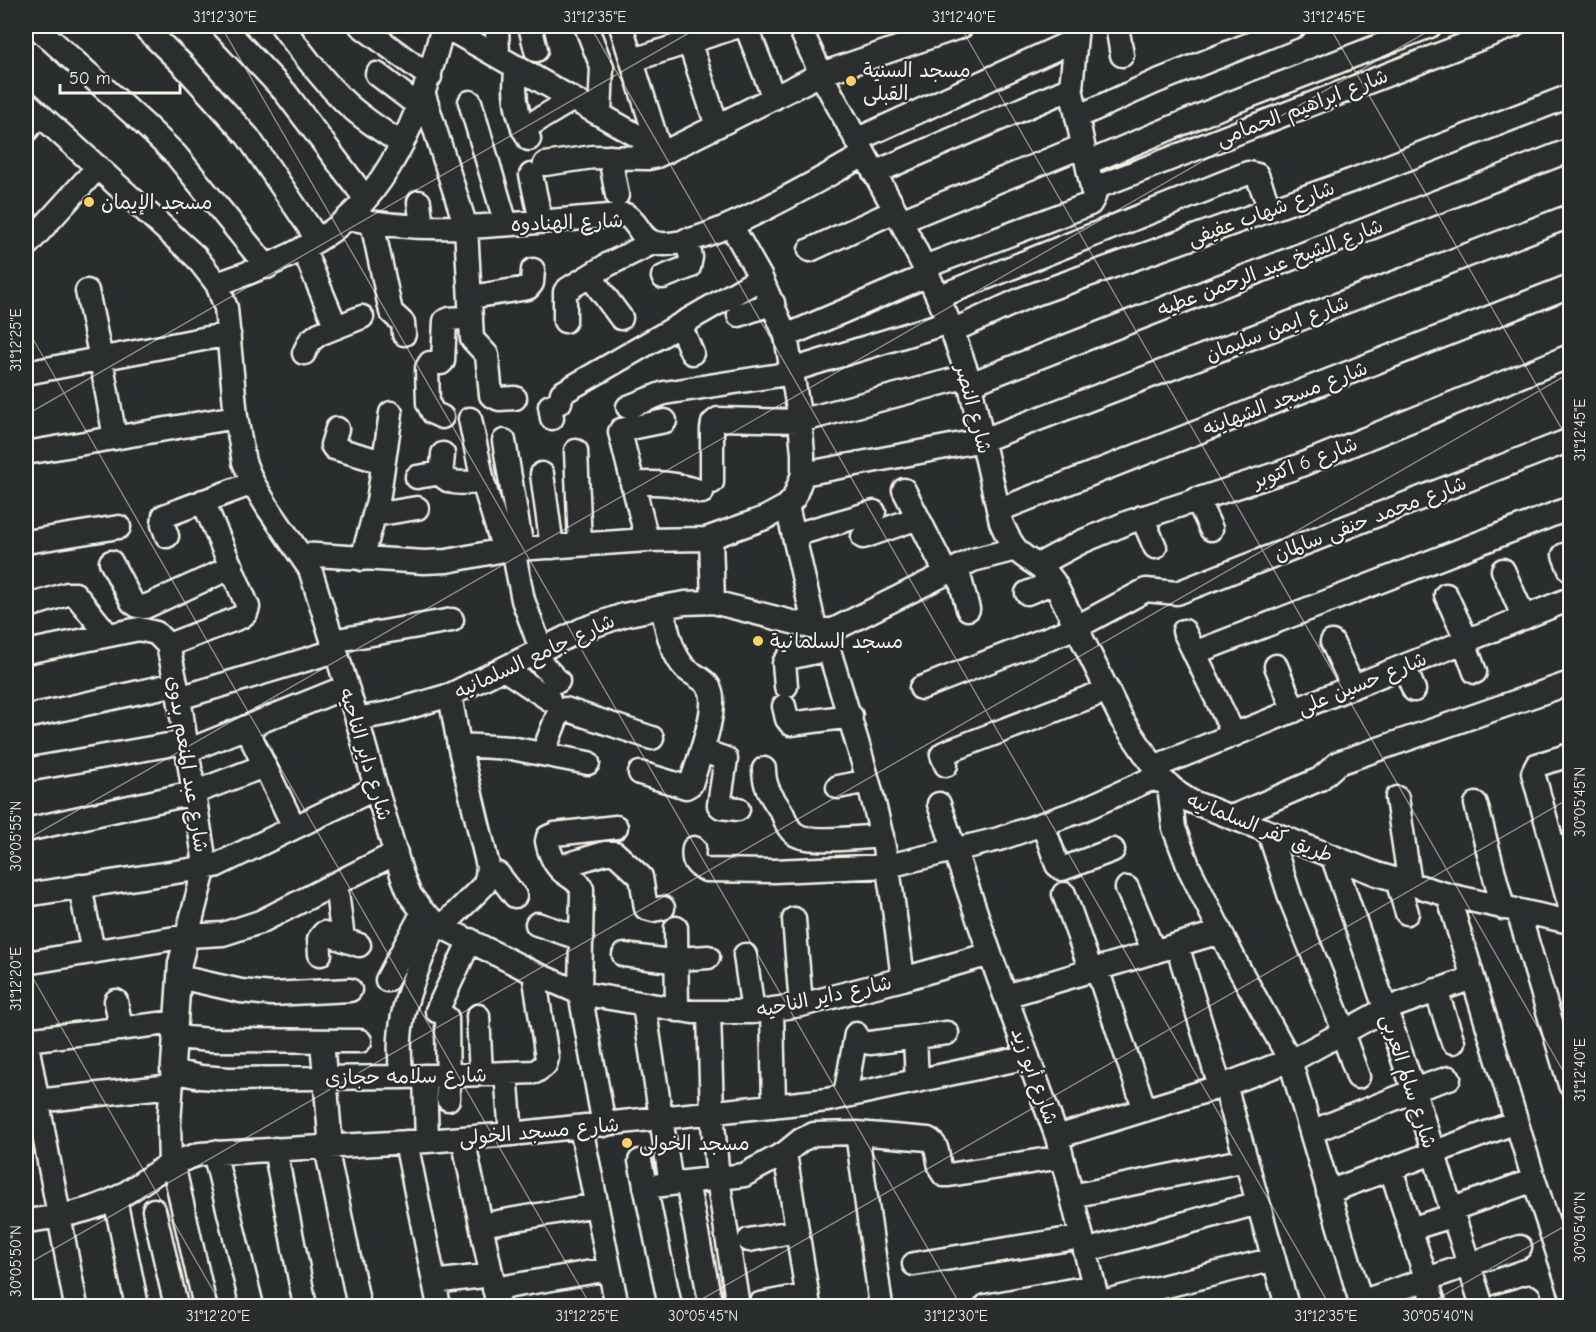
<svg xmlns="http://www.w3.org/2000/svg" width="1596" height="1332" viewBox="0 0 1596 1332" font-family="'Comic Neue','Playpen Sans Arabic',sans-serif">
  <rect width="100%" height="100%" fill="#2a2d2e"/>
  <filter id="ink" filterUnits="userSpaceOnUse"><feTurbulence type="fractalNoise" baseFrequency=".0167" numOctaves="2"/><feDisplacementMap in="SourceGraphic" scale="12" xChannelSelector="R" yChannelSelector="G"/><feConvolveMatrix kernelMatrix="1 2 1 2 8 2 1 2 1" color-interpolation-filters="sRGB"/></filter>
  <g filter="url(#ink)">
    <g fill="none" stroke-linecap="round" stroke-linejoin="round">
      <defs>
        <path id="minor" d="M143 26 184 66 248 137 318 240
          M223 26 285 92 366 199
          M282 26C302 52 321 79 345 102 362 118 382 131 402 144
          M361 26 430 77
          M444 26 666 152
          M497 26 498 56
          M530 26 536 50
          M586 26 602 67 600 114
          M621 26 659 148
          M684 26 717 126
          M746 26 774 98
          M799 26 825 82 901 221 928 275 949 322 968 376 1001 522C1006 533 1011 546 1021 554 1033 564 1045 568 1054 582L1122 720 1154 767 1160 779
          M1117 26 1122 55
          M41 31 144 124 176 155 267 267
          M633 60 739 26
          M517 67C512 93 516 116 529 139
          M377 74 420 107
          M424 95 466 227 472 339 487 355 491 395 499 399 515 398
          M26 102 196 257 217 284 226 308 236 417 244 462 253 483 268 508 310 569 357 719 376 788 402 875 410 895 423 912 442 927 534 973 580 993 693 1012H753L801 1005 903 979 990 954
          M470 102 506 224
          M1077 117 1155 82 1295 26
          M523 129 573 99
          M26 131 39 114
          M856 140 1075 40
          M610 157 617 195
          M1087 163 1226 105 1430 26
          M545 164 593 157 648 158 657 156 821 74 962 26
          M874 173 1071 88
          M531 175 541 221
          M1092 189 1513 26
          M419 202 422 227
          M348 218C440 238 534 220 626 215 639 223 640 239 655 243 697 254 823 177 864 155
          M901 221 1083 146
          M372 223 391 312 403 323 404 334
          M28 244 98 167
          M303 248 336 327
          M810 250 895 211
          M924 267 1090 204 1094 197 1071 88 1077 26
          M590 276 621 318
          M663 277 689 267 691 257 686 240
          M217 284C258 270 298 255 333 230 396 184 425 98 443 26
          M87 291 101 359 115 438
          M471 297 528 288 532 283 533 270
          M938 297 1248 173 1257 175 1270 209
          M739 315 773 303
          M565 321V292L568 289 609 264 652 243
          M680 325 692 353
          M952 331 1024 298 1353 180 1570 96
          M786 336 928 275
          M304 353 310 341 319 334 362 317
          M792 370 949 322
          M26 373 229 334
          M970 384 1570 150
          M628 407 664 393 793 373
          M442 417 433 413 428 403 427 368 430 363H441L443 361 445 321 450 319 471 317
          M552 418 550 406 560 402 562 393 761 278
          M470 419 483 482 504 550
          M337 429 332 445 334 448 383 462
          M504 441 522 549
          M576 451 580 544
          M26 453 236 417
          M443 454C443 459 441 468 442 473 446 487 472 482 483 482
          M542 474 552 547
          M803 474 983 440 1570 216
          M417 477 442 473
          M712 482V429L713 423 718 419 800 421 968 376
          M632 484C658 481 678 484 702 492
          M904 490 946 573
          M1197 499 1211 529
          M787 506 815 628
          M999 510 1570 286
          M374 515 417 508
          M1142 517 1155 547
          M794 535 874 512
          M167 536 163 525 164 516 253 483
          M863 537 918 518
          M711 538 713 602
          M647 540 620 432 621 430 665 421
          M26 542 119 527
          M513 549 523 600 541 649
          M301 554 424 562 447 561 504 550 647 540 706 539 765 518 787 506 794 498 803 474V454L800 421 786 336 761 278 731 225
          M1564 555 1570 570
          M362 559 378 501 391 413
          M111 562 132 602 138 606 145 607 232 567
          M1038 565 1081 542 1129 522 1291 469 1570 356
          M957 568 968 609
          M1503 570 1524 618
          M1027 593 1054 582
          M1446 595 1467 641
          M26 607 67 594H75L108 635
          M823 630C843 699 867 767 882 838 892 884 897 932 903 979
          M1184 631 1234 735
          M332 641 452 620
          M1332 642 1353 687
          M1464 642 1475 672
          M168 645 241 617 246 613 248 607 203 501
          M26 652 139 629 156 633 168 645 179 698 204 857 203 874 180 963 169 1123 170 1165
          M1194 653 1570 508
          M532 654 558 681
          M1276 666 1294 711
          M1404 666 1414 690
          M504 669 549 699
          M786 686 784 663 788 658 829 649
          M921 688 1077 627 1146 590 1177 593 1570 440
          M179 698 335 651
          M784 706 787 719 791 724 851 716
          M26 717 176 684
          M357 719 389 713 450 695 581 630 624 615 662 607 685 603 713 602 823 630H833L973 560 1016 549
          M246 727 294 827
          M459 745 511 748 588 763
          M187 751 346 687
          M703 751 726 759 719 805 721 807 738 809
          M543 753 559 712 565 709 652 738
          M1570 755 1537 765 1533 773 1570 907
          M946 765 942 755 944 753 1108 690
          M1154 767 1570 599
          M764 769C764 787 771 796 781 811 786 819 786 828 795 834 808 844 864 837 882 836
          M26 770 185 742
          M640 773 686 787 691 784C697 763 719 709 710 689 706 679 692 675 685 668 670 652 667 627 662 607
          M1169 785 1174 828 1189 868 1237 965 1290 1060 1362 1306
          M838 787 868 781
          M1397 798 1410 885
          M939 804 990 954 1057 1137 1099 1306
          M1476 804 1503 908
          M1232 817 1320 779 1338 763 1570 683
          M1043 824 1057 865 1062 869 1113 850
          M26 830 193 793 264 766
          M1269 832 1291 900 1344 1031
          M694 848C692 860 695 865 706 870L774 871 888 866 999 839 1080 811 1151 779 1165 782 1179 794 1190 801 1377 874 1448 895 1570 922
          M1333 858 1414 1091 1482 1306
          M559 867 605 853H615L641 877 646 908 653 910 663 908
          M487 876 498 874 515 896
          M1397 880 1407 913
          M336 884 343 939
          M80 886 93 952
          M1127 888 1154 952
          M1064 894 1091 971
          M26 895 215 866 376 788
          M1448 895 1534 1180 1570 1290
          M1518 911 1570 1085
          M794 919 801 1005
          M537 924 582 939
          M442 927 484 885 487 876 488 866 459 745 450 695
          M676 928 677 1010
          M1177 945 1220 1087
          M320 954 319 939 324 933 359 945
          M624 955 663 960 708 957
          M745 955 753 1012
          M26 963 187 936 223 934 260 922 396 853
          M1097 969 1145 1110
          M179 977 241 991 272 994 350 990
          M387 980 423 912
          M1436 990 1453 1042
          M1006 996 1220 932
          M116 1001 121 1029
          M644 1005 671 1184
          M772 1010 774 1106
          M437 1011 470 940
          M709 1013 712 1113 718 1179 738 1306
          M478 1016 481 1074
          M447 1018 448 1099
          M1342 1032 1358 1077
          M174 1037 211 1040 360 1041
          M915 1038 917 1081
          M26 1039 76 1306
          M26 1040 176 1022
          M322 1041 331 1147
          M870 1043 947 1033
          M172 1071 201 1077 229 1079 402 1077 535 1072 545 1065 547 1058 534 973
          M506 1073 511 1134
          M425 1076 427 1141
          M402 1077C392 1017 415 977 436 923
          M1225 1085 1287 1306
          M1413 1090 1449 1078
          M845 1096 856 1034
          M37 1101 171 1086
          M604 1125 580 993 582 889C578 880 571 878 563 872 554 864 549 852 547 841L548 837 555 834 616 827
          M581 1128 617 1306
          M1311 1132 1414 1091
          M857 1133 881 1306
          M1057 1137 1225 1085 1298 1057 1386 1009 1472 978
          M463 1138 498 1306
          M406 1142 439 1306
          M326 1147 359 1306
          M275 1149 305 1306
          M214 1152 252 1306
          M785 1153 809 1306
          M640 1161 670 1306
          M173 1164 205 1306
          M1391 1169 1435 1306
          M687 1182 711 1306
          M645 1187 744 1175 785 1153 801 1140 814 1134 857 1133 928 1139C942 1146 935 1164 944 1175H949L1062 1157
          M1328 1192 1516 1122
          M1072 1196 1246 1160
          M115 1199 137 1306
          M154 1210 176 1306
          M1450 1210 1534 1180
          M26 1221C58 1217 90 1212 119 1197 134 1189 147 1178 162 1169 174 1162 187 1158 200 1154L427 1141 511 1134 827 1100 1028 1057
          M481 1225 596 1205
          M1410 1229 1452 1216
          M749 1240 797 1231
          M1085 1251 1258 1203
          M914 1264 1082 1237
          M434 1282 491 1275
          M494 1289 609 1269
          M1361 1302 1520 1247
          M1098 1303 1274 1259
          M760 1304 807 1295
          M986 1306 1094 1286
          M1499 1306 1529 1297"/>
      </defs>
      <use href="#minor" stroke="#f4f1e8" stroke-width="27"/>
      <use href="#minor" stroke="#2a2d2e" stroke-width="22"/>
    </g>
  </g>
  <path fill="none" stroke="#f4f1e8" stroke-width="1.5" stroke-opacity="0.45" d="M221 26 961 1306M590 26 1330 1306M960 26 1570 1083M1329 26 1570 443M26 327 591 1306M26 415 701 26M26 840 1437 26M26 966 222 1306M26 1265 1570 373M690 1306 1570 798M1425 1306 1570 1223"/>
  <g fill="#ffd166" stroke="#2a2d2e" stroke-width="2">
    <circle cx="851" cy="81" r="6"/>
    <circle cx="89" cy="202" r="6"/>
    <circle cx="758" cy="641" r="6"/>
    <circle cx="627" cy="1143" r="6"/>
  </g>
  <g text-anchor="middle" stroke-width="4.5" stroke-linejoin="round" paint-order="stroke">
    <g font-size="20" fill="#f4f1e8" stroke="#2a2d2e" text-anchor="start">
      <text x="863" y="77">مسجد السنية<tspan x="863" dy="23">القبلى</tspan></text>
      <text x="101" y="209">مسجد الإيمان</text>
      <text x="770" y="648">مسجد السلمانية</text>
      <text x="639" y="1150">مسجد الخولى</text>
    </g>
    <g font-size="20" fill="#f4f1e8" stroke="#2a2d2e">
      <text transform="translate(1302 107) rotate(-21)" y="7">شارع ابراهيم الحمامى</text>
      <text transform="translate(1261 213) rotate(-20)" y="7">شارع شهاب عفيفى</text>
      <text transform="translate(567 222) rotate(-2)" y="7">شارع الهنادوه</text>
      <text transform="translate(1270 267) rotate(-21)" y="7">شارع الشيخ عبد الرحمن عطيه</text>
      <text transform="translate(1277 328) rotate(-21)" y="7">شارع ايمن سليمان</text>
      <text transform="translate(1285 398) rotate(-21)" y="7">شارع مسجد الشهاينه</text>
      <text transform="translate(974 409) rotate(75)" y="7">شارع النصر</text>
      <text transform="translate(1305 462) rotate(-21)" y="7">شارع 6 اكتوبر</text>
      <text transform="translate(1370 518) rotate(-21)" y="7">شارع محمد حنفى سالمان</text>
      <text transform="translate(534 656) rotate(-25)" y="7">شارع جامع السلمانيه</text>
      <text transform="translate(1362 683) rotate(-22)" y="7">شارع حسين على</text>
      <text transform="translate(366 754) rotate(73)" y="7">شارع داير الناحيه</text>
      <text transform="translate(188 764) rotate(81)" y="7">شارع عبد المنعم بدوى</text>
      <text transform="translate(1260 827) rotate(22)" y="7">طريق كفر السلمانيه</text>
      <text transform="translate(824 996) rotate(-12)" y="7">شارع داير الناحيه</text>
      <text transform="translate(406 1076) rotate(-1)" y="7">شارع سلامه حجازى</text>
      <text transform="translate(1035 1076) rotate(70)" y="7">شارع أبو زيد</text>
      <text transform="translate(1409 1081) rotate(72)" y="7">شارع سالم العربى</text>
      <text transform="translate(539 1131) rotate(-5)" y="7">شارع مسجد الخولى</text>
    </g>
  </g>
  <rect width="1596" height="1332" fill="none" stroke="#2a2d2e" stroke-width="66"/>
  <path d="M60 84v9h120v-9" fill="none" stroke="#f4f1e8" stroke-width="3"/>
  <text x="69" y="84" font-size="18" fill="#f4f1e8" stroke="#2a2d2e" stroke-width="4.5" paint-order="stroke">50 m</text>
  <rect x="33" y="33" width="1530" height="1266" fill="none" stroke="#f4f1e8" stroke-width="2"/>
  <g font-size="15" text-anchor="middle" fill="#f4f1e8">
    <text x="225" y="22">31°12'30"E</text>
    <text x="595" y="22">31°12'35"E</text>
    <text x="964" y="22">31°12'40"E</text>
    <text x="1334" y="22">31°12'45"E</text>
    <text transform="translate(16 340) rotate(-90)" y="5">31°12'25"E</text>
    <text transform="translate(1580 430) rotate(-90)" y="5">31°12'45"E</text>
    <text transform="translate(1580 802) rotate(-90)" y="5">30°05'45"N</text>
    <text transform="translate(16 836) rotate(-90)" y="5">30°05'55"N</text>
    <text transform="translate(16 979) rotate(-90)" y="5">31°12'20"E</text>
    <text transform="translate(1580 1070) rotate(-90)" y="5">31°12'40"E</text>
    <text transform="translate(1580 1227) rotate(-90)" y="5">30°05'40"N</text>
    <text transform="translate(16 1261) rotate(-90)" y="5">30°05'50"N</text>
    <text x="218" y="1321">31°12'20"E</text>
    <text x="587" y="1321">31°12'25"E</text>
    <text x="703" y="1321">30°05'45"N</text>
    <text x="956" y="1321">31°12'30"E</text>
    <text x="1326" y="1321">31°12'35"E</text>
    <text x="1438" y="1321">30°05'40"N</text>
  </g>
</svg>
